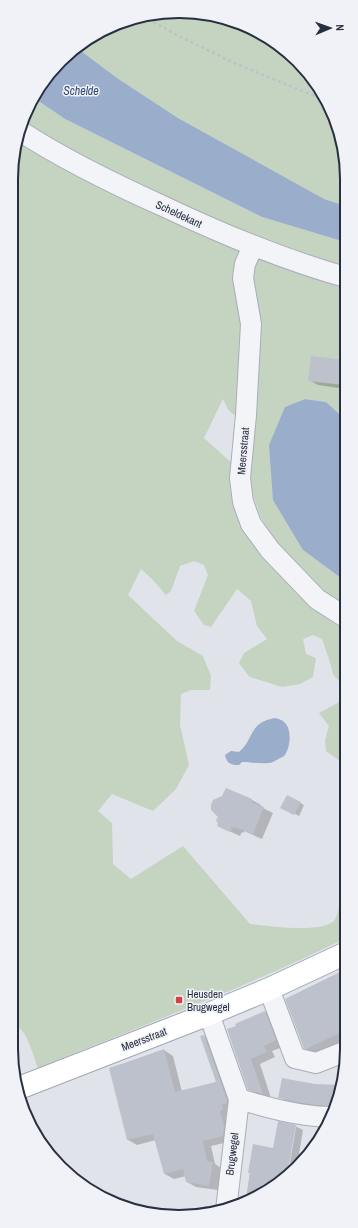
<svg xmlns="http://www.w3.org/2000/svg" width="358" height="1228" viewBox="0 0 358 1228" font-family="'Archivo Narrow',sans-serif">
  <rect width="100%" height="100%" fill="#e0e3e9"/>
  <path fill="#c4d4c1" d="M146 14H212L263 33 298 60 330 105 346 157 345 206 324 200 178 118 117 78 77 48 85 39Z
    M34 98 65 119 262 217 345 242V419L326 402 305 399 285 407 303 550 345 581V611L327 598 277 545 261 518 252 493 248 474 242 305 240 417C228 413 228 409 223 399L204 438 233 464 230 488 245 527 270 565 310 606 345 631V684H341L333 674 329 659 322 639 313 635 303 639 306 654 316 658 313 677 300 684 282 687 250 677 247 674 239 663 244 653 267 639 257 626 251 601 237 589 211 627 204 625 194 611 208 575 204 565 194 561 180 566 171 591 166 595 152 579 141 569 128 595 177 641 203 656 211 676 210 690H191L181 694 180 725 189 765 176 789 153 811 112 794 98 811 112 823 113 864 131 879 183 846 250 924C269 926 317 933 333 922 337 920 342 897 344 891V939C245 988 140 1026 38 1068 32 1054 28 1028 11 1023L14 146Z
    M345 699 344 764 326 751 325 740 329 726 319 713Z"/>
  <path fill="#9aadcb" d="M77 48 117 78 178 118 324 199 345 206V242L262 217 65 119 34 98 39 86Z
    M305 399 326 402 345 419V581L303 550 273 500 269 445 285 407Z
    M275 718C279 719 283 720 286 724 292 732 290 749 284 756 281 758 276 760 273 762 265 765 251 762 242 762L239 765C231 765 227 764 225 755L231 751 239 752C255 738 248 723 275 718Z"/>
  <path fill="#0003" d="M312 357 345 361V389L318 385 309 380Z
    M226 789 252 800 261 805V807L273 813 262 839 244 831V833L242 832 240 836 218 826 223 797Z
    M287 796 304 805 299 816 282 807Z
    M344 971V1040L315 1053H314L304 1048 286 999Z
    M265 1012 274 1018 285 1046 272 1051 275 1057 260 1064 271 1098 258 1094 249 1089 237 1027Z
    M204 1036 213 1041 236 1106 232 1141 211 1146 215 1164 221 1168 218 1190 196 1187 187 1182 186 1176 174 1179 165 1174 156 1140 137 1145 128 1140 110 1068 164 1050 173 1056 182 1092 217 1082Z
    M315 1085 342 1086 332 1110 289 1103 280 1097Z
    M279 1123 295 1126 303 1130 297 1166 288 1175 296 1127H294L285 1178 281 1182 246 1200 254 1145 274 1149Z
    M42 1143 46 1145 62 1167 53 1160Z
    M205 1206 214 1209 218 1212 203 1213Z"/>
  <path fill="#bdc1cc" d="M311 356 345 360 344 385 308 381Z
    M226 788 252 799 251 802 264 807 253 834 235 827 234 828 232 827 230 832 217 826 218 824 216 820 218 817 211 810V805L213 800 222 796Z
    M287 795 301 802 294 815 280 808Z
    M344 970V1031L306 1049 304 1048 285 999Z
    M265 1011 276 1040 264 1046 267 1052 251 1059 263 1094 248 1090 227 1029 236 1026 235 1024Z
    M204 1035 227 1100V1103L222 1105 223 1109 220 1111 224 1126 223 1136 203 1141 207 1161 213 1162 209 1186 186 1182 183 1169 164 1174 153 1134 127 1140 109 1068 122 1064 164 1049 175 1092 216 1082 200 1036Z
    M282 1078 315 1084 342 1085 333 1107 308 1104 278 1098Z
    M278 1121 296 1125 287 1176 281 1182 246 1200 250 1173H248L253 1144 273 1148Z"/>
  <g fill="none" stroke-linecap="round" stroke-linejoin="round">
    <defs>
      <path id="minor" d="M20 131C66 161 116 185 165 207 224 235 282 259 345 277
        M253 246 245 264 243 278 251 324 246 415 240 478 243 502 251 524 270 550 317 599 345 617
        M269 989 295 1058 316 1063 344 1052
        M209 1014 239 1099
        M226 1210 239 1099C269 1108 298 1116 329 1117"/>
      <path id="major" d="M19 1088 209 1014 269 989 344 954"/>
    </defs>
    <use href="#minor" stroke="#a9adb7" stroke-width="22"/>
    <use href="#major" stroke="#9fa6b6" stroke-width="24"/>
    <path stroke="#bec1c8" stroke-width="2.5" stroke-dasharray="3 3" stroke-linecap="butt" d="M143 16 175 34 234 63 327 101"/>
    <use href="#minor" stroke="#f3f4f8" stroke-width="20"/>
    <use href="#major" stroke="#fff" stroke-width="22"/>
  </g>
  <rect fill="#d34049" stroke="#f0f2f7" stroke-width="1.5" x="175" y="996" width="8" height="8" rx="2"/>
  <g text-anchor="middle" stroke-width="3" stroke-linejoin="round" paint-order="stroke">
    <g font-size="11" fill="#282f41" stroke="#f0f2f7">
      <text transform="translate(179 214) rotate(25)" y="4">Scheldekant</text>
      <text transform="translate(243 451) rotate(-85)" y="4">Meersstraat</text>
      <text transform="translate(144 1039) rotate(-21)" y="4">Meersstraat</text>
      <text transform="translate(232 1154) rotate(-83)" y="4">Brugwegel</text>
    </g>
    <g font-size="11" fill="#282f41" stroke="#f0f2f7" text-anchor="start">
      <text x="187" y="998">Heusden<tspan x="187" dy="13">Brugwegel</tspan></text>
    </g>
    <g font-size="12" font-style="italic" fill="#304977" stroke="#f0f2f7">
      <text x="81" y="95">Schelde</text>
    </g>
  </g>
  <path d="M0 0H358V1228H0ZM179 18H179A161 161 0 0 1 340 179V1049A161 161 0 0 1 179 1210H179A161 161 0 0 1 18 1049V179A161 161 0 0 1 179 18Z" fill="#f0f2f7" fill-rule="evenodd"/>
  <path fill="none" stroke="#282f41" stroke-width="2" d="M179 18H179A161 161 0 0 1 340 179V1049A161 161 0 0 1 179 1210H179A161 161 0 0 1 18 1049V179A161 161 0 0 1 179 18Z"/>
  <g transform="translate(330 28) rotate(88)" stroke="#f0f2f7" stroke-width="3" paint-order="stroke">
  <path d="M0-3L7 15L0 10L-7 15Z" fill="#282f41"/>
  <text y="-6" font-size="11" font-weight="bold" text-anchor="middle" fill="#282f41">N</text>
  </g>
</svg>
